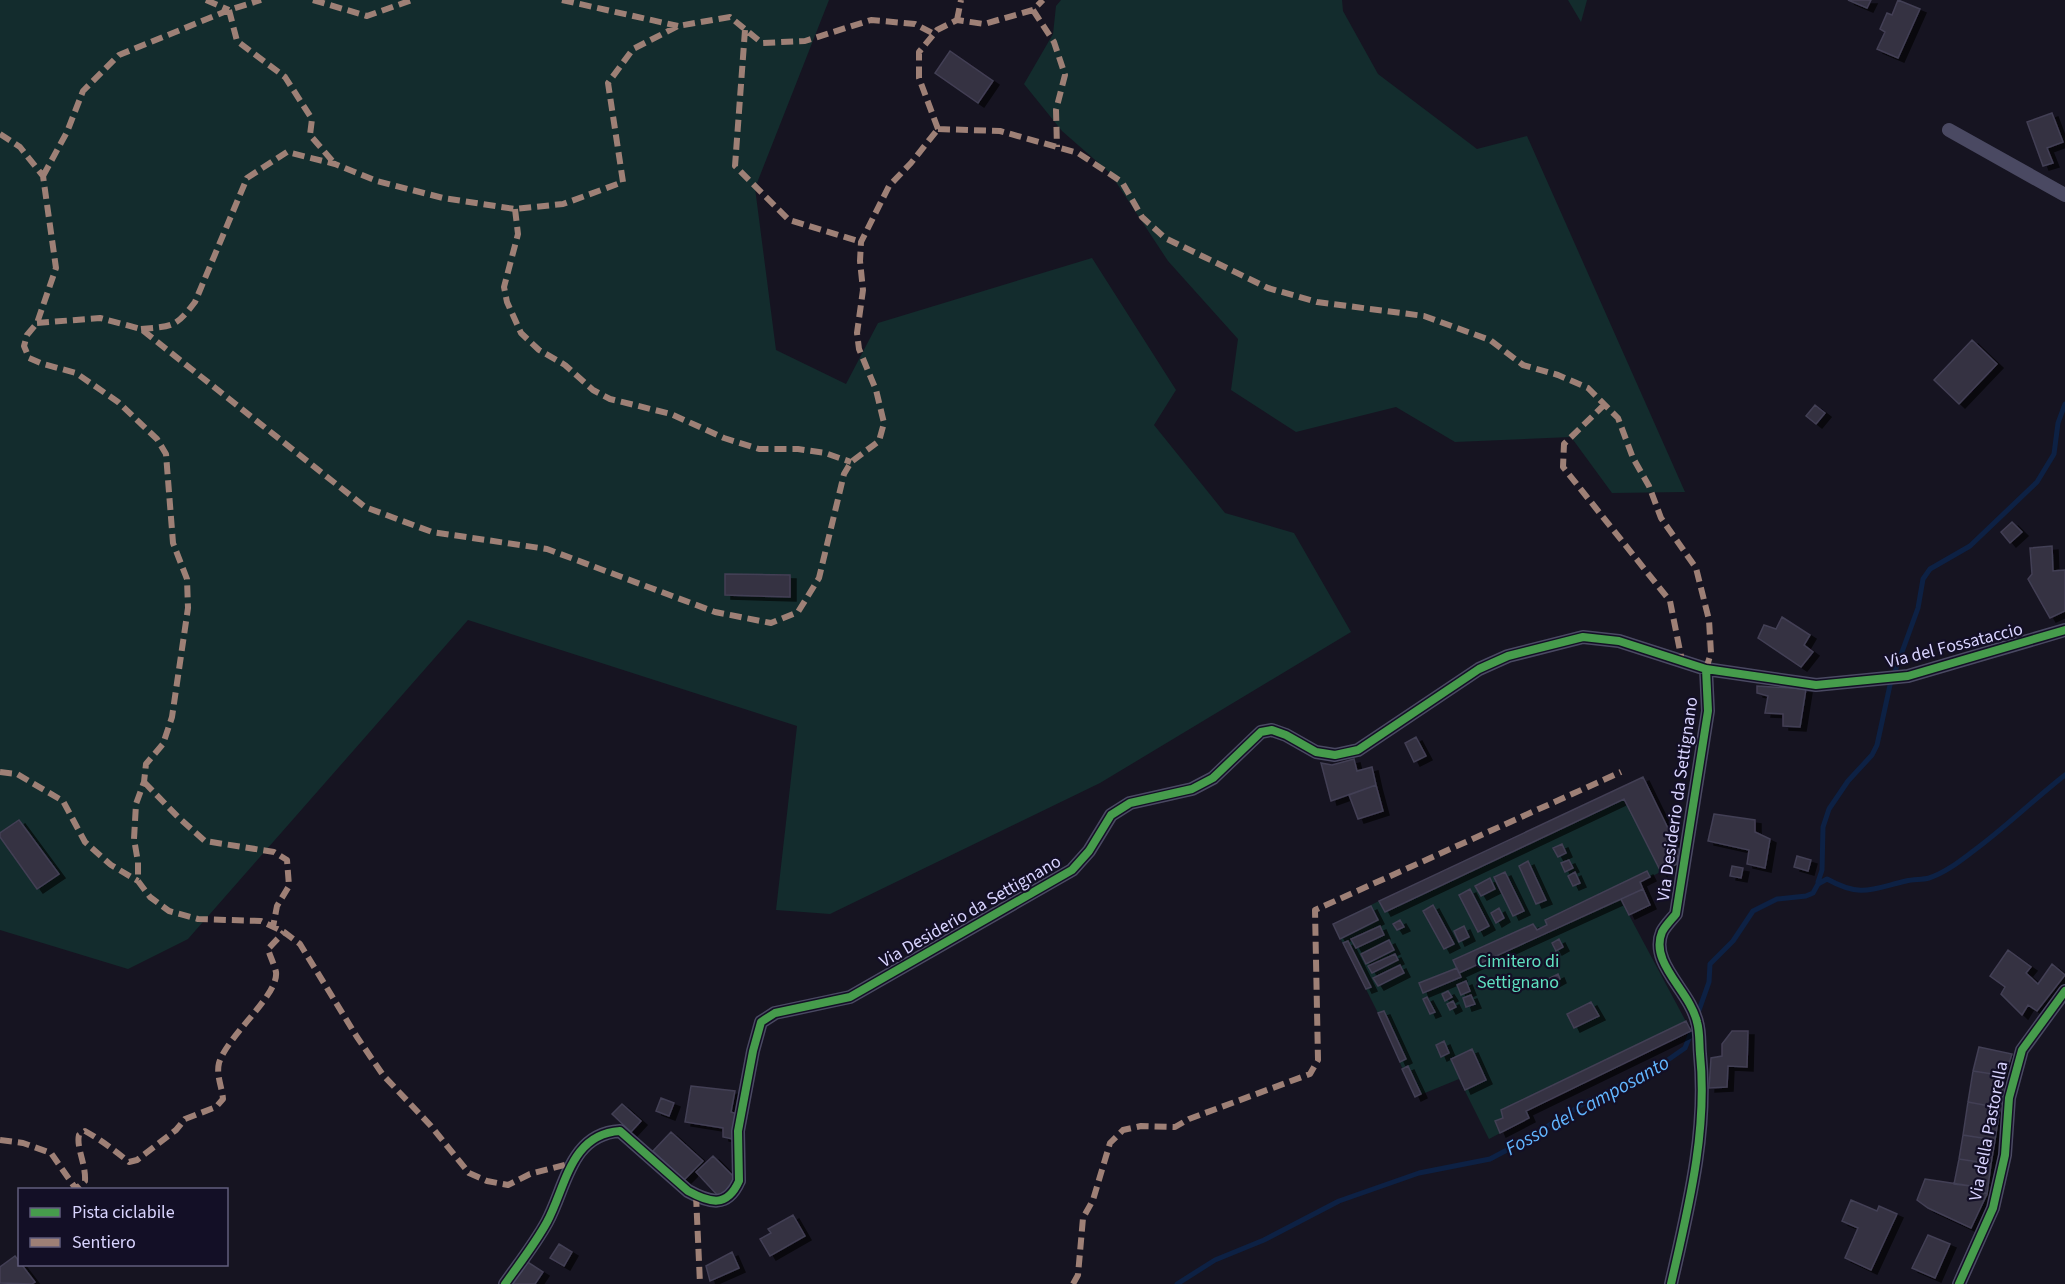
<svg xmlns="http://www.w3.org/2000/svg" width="2065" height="1284" viewBox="0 0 2065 1284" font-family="'Source Sans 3',sans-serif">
  <defs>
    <filter id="shadow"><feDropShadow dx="6" dy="4" stdDeviation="0" flood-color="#0009"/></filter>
  </defs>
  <rect width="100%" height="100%" fill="#161421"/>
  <path fill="#132c2d" d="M0 0H829L755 188 776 350 846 384 878 323 1092 258 1176 390 1154 425 1225 513 1294 533 1351 632 1100 783 830 914 776 910 797 726 468 620 188 939 128 969 0 930Z
    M1061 0H1342L1343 11 1378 74 1477 149 1527 136 1685 492 1612 493 1571 437 1455 442 1396 407 1296 432 1231 390 1238 339 1168 261 1110 173 1062 131 1024 84 1053 34 1056 6Z
    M1568 0H1587L1581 22Z
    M1643 777 1678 849 1677 864 1640 882 1650 905 1629 915 1691 1031 1527 1111 1529 1118 1489 1139 1459 1079 1415 1097 1378 1013 1333 924 1379 901Z"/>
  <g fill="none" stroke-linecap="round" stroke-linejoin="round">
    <path stroke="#0d2144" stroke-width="5" d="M1818 882 1822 870 1823 827 1829 809 1848 781 1872 755 1877 745 1890 685 1918 608 1923 579 1930 569 1970 546 2037 482 2054 454 2058 423 2065 404
      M1698 1013 1709 982 1710 964 1733 941 1753 911 1777 899 1806 896 1813 893 1818 884 1827 879C1861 898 1872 889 1906 881 1914 879 1922 880 1929 878 1945 873 1960 861 1972 852 2005 828 2033 800 2065 775
      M1177 1284 1215 1260 1264 1240 1339 1201 1419 1173 1490 1159 1524 1141 1583 1104 1662 1064 1685 1048 1693 1028"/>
  </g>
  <path fill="#343243" stroke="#433f54" stroke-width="1.5" filter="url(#shadow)" d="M1848 0H1871L1867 8Z
    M1898 0 1920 9 1898 58 1877 49 1885 32 1880 29 1887 13 1892 15Z
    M950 51 993 81 978 103 935 73Z
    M2052 113 2063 142 2047 148 2053 163 2043 166 2027 122Z
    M1972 340 1997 364 1959 404 1934 380Z
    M1815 405 1825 413 1816 424 1806 416Z
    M2012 522 2022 532 2010 543 2001 532Z
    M2052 546 2053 571 2065 570V611L2050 618 2028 579 2032 574 2030 548Z
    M725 574 790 575V597L725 595Z
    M1782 617 1810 635 1804 645 1813 652 1801 667 1758 638 1764 625 1776 629Z
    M1757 686 1806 689 1800 727 1783 726V714L1765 713 1768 696 1757 693Z
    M1416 737 1426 756 1414 762 1405 743Z
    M1354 759 1357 771 1372 767 1376 785 1331 801 1321 763 1332 765Z
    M1643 777 1678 849 1677 864 1661 872 1624 799 1385 912 1379 901Z
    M1376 785 1383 811 1358 819 1349 795Z
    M1714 814 1755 820V832L1770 839 1765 868 1747 864 1749 850 1708 841Z
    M19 820 59 874 37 889 0 837V833Z
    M1562 844 1566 853 1558 857 1553 848Z
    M1797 856 1811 860 1808 871 1794 867Z
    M1569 860 1573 868 1565 872 1561 863Z
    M1528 861 1546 900 1536 904 1519 866Z
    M1732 866 1743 868 1741 878 1730 876Z
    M1647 871 1650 877 1640 882 1643 889 1459 973 1453 960 1533 924 1537 930 1547 925 1545 920Z
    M1505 872 1524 911 1513 916 1494 877Z
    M1575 872 1580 883 1573 886 1568 876Z
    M1490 878 1495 889 1481 896 1475 886Z
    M1470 889 1489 926 1478 932 1459 895Z
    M1643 889 1650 905 1629 915 1621 899Z
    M1433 905 1454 944 1444 949 1423 911Z
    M1371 906 1378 920 1340 939 1333 924Z
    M1499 908 1504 918 1496 923 1491 913Z
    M1400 920 1404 927 1397 930 1393 924Z
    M1380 926 1384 935 1356 948 1351 939Z
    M1464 926 1469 937 1459 942 1454 931Z
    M1559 939 1563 947 1556 951 1552 943Z
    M1389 940 1394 950 1366 964 1361 954Z
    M1348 941 1371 987 1366 989 1343 943Z
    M2008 950 2031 967 2026 973 2038 984 2052 964 2065 975 2037 1011 2028 1005 2022 1015 2001 994 2005 987 1990 976Z
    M1395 954 1398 960 1372 973 1368 966Z
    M1400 965 1404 973 1378 986 1373 978Z
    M1457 968 1461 977 1423 993 1419 983Z
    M1558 974 1560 979 1551 984 1548 979Z
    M1466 981 1470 991 1461 995 1457 985Z
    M1448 991 1452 997 1445 1001 1442 994Z
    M1471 995 1475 1004 1466 1007 1463 998Z
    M1427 997 1435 1012 1430 1014 1423 999Z
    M1453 1001 1456 1007 1450 1010 1447 1004Z
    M1591 1002 1599 1016 1574 1028 1567 1014Z
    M1384 1011 1406 1059 1400 1062 1378 1013Z
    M1686 1021 1691 1031 1526 1111 1529 1118 1500 1133 1495 1121 1503 1118 1501 1110Z
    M1732 1031H1748L1747 1067 1728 1066 1727 1087 1709 1088 1711 1058 1722 1056V1044Z
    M1444 1041 1449 1053 1441 1057 1436 1045Z
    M1979 1047 2012 1054 2005 1076 1973 1071Z
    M1472 1049 1486 1080 1465 1090 1451 1059Z
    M1408 1066 1421 1094 1415 1097 1402 1069Z
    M1973 1071 2005 1076 2000 1108 1968 1102Z
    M691 1086 735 1091 731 1112 737 1114 733 1139 723 1137V1128L685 1122Z
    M661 1098 674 1103 669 1116 656 1111Z
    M1968 1102 2000 1108 1995 1140 1963 1135Z
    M622 1104 641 1121 631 1132 612 1114Z
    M671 1132 703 1161 684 1180 653 1151Z
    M1963 1135 1995 1140 1991 1164 1959 1159Z
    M713 1156 738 1181 720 1198 696 1172Z
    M1959 1159 1991 1164 1987 1194 1971 1186 1954 1184Z
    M1925 1179 1971 1186 1987 1194 1971 1228 1928 1208 1917 1200Z
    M1851 1200 1877 1211 1879 1206 1897 1214 1871 1270 1845 1258 1858 1228 1842 1221Z
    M793 1215 805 1236 770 1256 760 1239 771 1233 768 1229Z
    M1928 1235 1950 1244 1935 1278 1912 1268Z
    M559 1244 572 1252 564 1266 550 1258Z
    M732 1252 739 1268 710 1281 706 1266Z
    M15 1256 35 1282 32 1284 0 1283V1267Z
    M526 1261 543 1272 535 1284H510Z"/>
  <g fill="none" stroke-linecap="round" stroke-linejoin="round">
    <path stroke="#4a4962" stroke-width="14" d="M1949 130 2065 195
      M505 1284C519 1264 535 1244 547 1222 566 1187 570 1134 620 1131L688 1191C710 1203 727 1208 739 1181L738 1131 753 1051 761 1022 775 1013 850 997 1072 870 1089 851 1111 815 1130 803 1192 789 1213 778 1261 732 1272 730 1286 735 1316 752 1335 755 1358 750 1479 669 1508 656 1583 637 1619 641 1706 669 1816 685 1908 676 2065 630
      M1671 1284C1688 1209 1708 1131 1700 1054 1699 1043 1700 1032 1697 1022 1690 991 1649 963 1662 932 1665 926 1672 919 1676 914L1708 711 1706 669
      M1959 1284 1993 1208 2005 1155 2009 1098 2022 1050 2065 991"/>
    <path stroke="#9e8076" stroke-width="6" stroke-dasharray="12 6" stroke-linecap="butt" d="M206 0 229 10
      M313 0 367 16 412 0
      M562 0 678 26
      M229 10 237 41 285 77 312 119 310 135 335 164
      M1033 10 1054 42 1065 75 1056 110 1057 147
      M957 20 961 0
      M745 30 735 166 789 220 861 242
      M938 129 1000 131 1078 153 1122 182 1142 217 1165 238 1268 288 1317 302 1424 316 1490 340 1523 365 1558 375 1588 388 1618 418 1633 458 1649 486 1661 518 1696 568 1709 620 1711 653 1706 669
      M938 129 919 78V52L934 34 937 30 957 20 984 24 1033 10 1043 0
      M0 134 20 147 43 176 56 268 37 323 27 335 24 346 29 358 43 364 76 373 118 402 157 439 166 454 173 543 187 579 188 608 172 717 163 744 146 764 144 782 136 804 134 839 138 862V881L150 897 169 911 198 919 261 921 284 932 300 944 357 1037 383 1075 431 1126 469 1173 487 1181 508 1185 530 1174 572 1163
      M43 176 67 132 83 91 119 55 229 10 261 0
      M515 209 518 234 504 287 507 302 521 333 539 350 565 365 593 390 610 399 671 414 724 438 759 449H798L825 453 851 462
      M37 323 100 318 141 329 365 507 432 532 547 549 715 612 771 623 798 612 819 578 844 474 851 462 879 441 884 423 876 390 859 349 857 333 863 290 860 261 861 242 889 186 911 163 938 129
      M141 329C173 326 175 328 195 302L247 178 287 152 335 164 377 181 443 198 515 209 563 204 623 182 608 83 633 49 678 26 730 17 762 43 805 41 871 20 915 24 934 34
      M1605 404 1564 444 1563 467 1670 601 1682 661
      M0 772 17 774 63 801 85 842 111 865 138 881
      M144 782 178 817 205 841 274 852 287 860 289 886 277 906 273 927
      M0 1140 23 1143 51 1153 76 1189 85 1181C86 1164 76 1147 79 1135L85 1131C101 1140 114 1150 129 1162L137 1160 176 1130 185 1119 216 1107 223 1099C222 1087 216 1075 219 1063 227 1036 279 995 276 972 274 964 270 956 268 949L284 932
      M696 1195 700 1284
      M1073 1284 1078 1275 1083 1218 1093 1200 1110 1143 1123 1130 1141 1126 1175 1127 1189 1119 1310 1074 1318 1060 1315 910 1621 772"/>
    <defs>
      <path id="cycleway" d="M505 1284C519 1264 535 1244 547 1222 566 1187 570 1134 620 1131L688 1191C710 1203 727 1208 739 1181L738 1131 753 1051 761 1022 775 1013 850 997 1072 870 1089 851 1111 815 1130 803 1192 789 1213 778 1261 732 1272 730 1286 735 1316 752 1335 755 1358 750 1479 669 1508 656 1583 637 1619 641 1706 669 1816 685 1908 676 2065 630
        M1671 1284C1688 1209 1708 1131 1700 1054 1699 1043 1700 1032 1697 1022 1690 991 1649 963 1662 932 1665 926 1672 919 1676 914L1708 711 1706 669
        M1959 1284 1993 1208 2005 1155 2009 1098 2022 1050 2065 991"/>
    </defs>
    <use href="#cycleway" stroke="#130f26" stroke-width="11"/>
    <use href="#cycleway" stroke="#469c4c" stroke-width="8"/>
  </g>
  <g text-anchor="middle" stroke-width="4.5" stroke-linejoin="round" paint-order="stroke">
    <g font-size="18" fill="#d9d4ff" stroke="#130f26">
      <text transform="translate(1954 645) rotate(-14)" y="6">Via del Fossataccio</text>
      <text transform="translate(1677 799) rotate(-82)" y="6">Via Desiderio da Settignano</text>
      <text transform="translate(970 911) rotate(-30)" y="6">Via Desiderio da Settignano</text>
      <text transform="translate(1988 1131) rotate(-79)" y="6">Via della Pastorella</text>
    </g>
    <g font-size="18" fill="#5fe0c0" stroke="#130f26">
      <text x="1518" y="967">Cimitero di<tspan x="1518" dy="21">Settignano</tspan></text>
    </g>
    <g font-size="20" font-style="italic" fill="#62b6ff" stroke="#130f26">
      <text transform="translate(1587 1105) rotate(-29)" y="7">Fosso del Camposanto</text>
    </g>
  </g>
  <rect x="18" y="1188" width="210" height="78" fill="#130f26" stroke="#625e7d" stroke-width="1.5"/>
  <rect x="30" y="1208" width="30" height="9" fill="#469c4c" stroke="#625e7d" stroke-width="1.5"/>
  <text x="72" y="1218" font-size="18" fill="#d9d4ff">Pista ciclabile</text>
  <rect x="30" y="1238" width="30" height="9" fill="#9e8076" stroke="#625e7d" stroke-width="1.5"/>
  <text x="72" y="1248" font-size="18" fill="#d9d4ff">Sentiero</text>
</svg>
